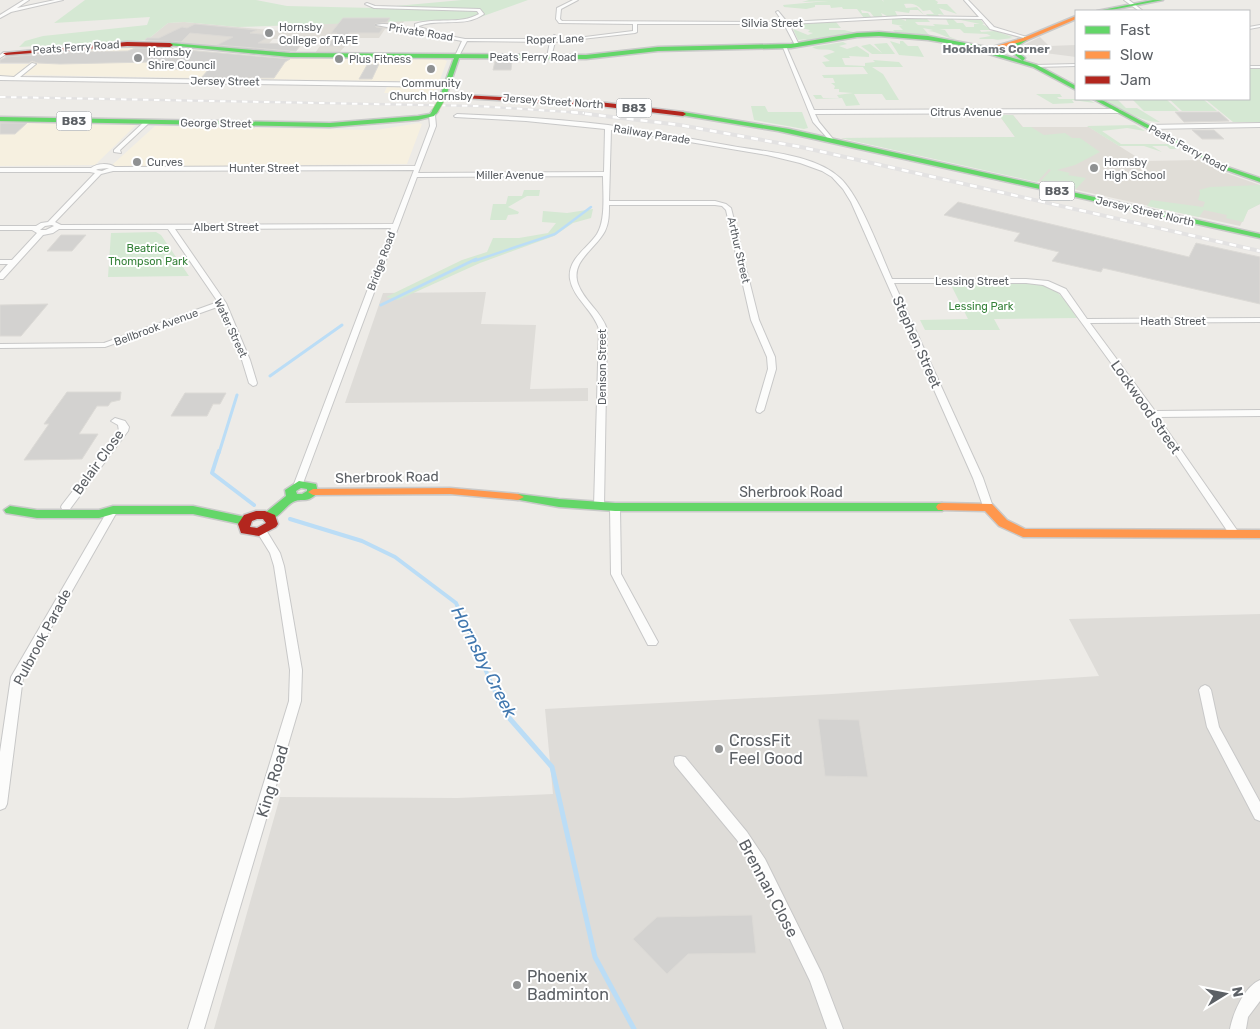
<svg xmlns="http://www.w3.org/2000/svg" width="1260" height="1029" viewBox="0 0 1260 1029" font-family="Rubik,sans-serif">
  <rect width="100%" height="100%" fill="#edebe7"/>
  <path fill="#f6f0e0" d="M151 47 285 58 442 59 447 61 439 82 21 75 35 63H0L9 55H13Z
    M0 64H32L15 76H0Z
    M387 87 437 88 433 98 419 97 409 93H384Z
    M0 122 137 124 95 165 0 166Z
    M419 123 422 124 407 164 115 167 112 165 155 126 376 130Z"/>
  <path fill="#dedcd8" d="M1040 37 1049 46 1076 45V57L1015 49Z
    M486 292 481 324 536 325 530 389 588 388V401L345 403 383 293Z
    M1260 614V1029H214L280 797 457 798 553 794 545 709 832 694 1099 676 1069 619Z"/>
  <path fill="#e0ddd7" d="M301 9 407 17 399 29H385L379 38H352L339 53H315L325 39H273L263 50 147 40 168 23 184 22 281 31Z
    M999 115H1013L1023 127H1089L1143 161 1201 160 1223 172 1260 185V204L1248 210 1240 226 841 138 1015 137Z"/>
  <path fill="#d5e8d3" d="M85 0H256L287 6 374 8 462 0H528L475 19 238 27 184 22 168 23 147 40 19 47 25 41 43 36 147 25 150 17 54 23Z
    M809 0H882L884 2 883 0H935L938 2 937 4H947L957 14 939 8 944 15 938 14 940 17 928 16 926 14H934L930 10 923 11C917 4 912 3 904 4L906 8 917 7 924 15 918 10H910L909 13 895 11 898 17H889L881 13 883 17H874L870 12 861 10 862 13H868L871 17 864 18 857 9H843L842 7 831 8 830 5H815V7L806 9 784 7 783 5 828 1 802 2Z
    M906 18H926L930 22H915L918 25 935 26 933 24 949 25 946 19H953L957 23H963L966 27H974V24H980L956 19 981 20 984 24H982L993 30H980L981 32 995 31 1013 37 1009 38H1013L996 40H993L998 39H980L979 38 991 36 987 34 964 33 960 29H939L945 30 950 37 956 39C944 38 940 32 928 31L933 30 923 28 929 35 895 32 893 30H903L899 26H903L892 24V19H901L906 21Z
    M836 22 841 28H829V30H844L857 33 803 42 800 41 807 39 798 40 793 29 808 35 813 33 808 32 810 30 793 26 795 24Z
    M890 41 900 44V41H903L908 46H918L924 57 899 55Z
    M843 42 847 44 839 46 847 49 857 46 869 54V57L849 56 850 58H842L845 65 865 66V63L875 62 873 60 899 62 903 67H872L883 74 899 100H886L882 94H854L860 105 846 106 842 98 816 99 813 95H821L823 98H839L837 95 853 93 839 92V89H834L835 86 831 83H835L833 78H824L822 75 868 74 863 67H826L822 62 830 61 823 56 835 52C827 47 820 52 812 47Z
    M887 43 895 54H872L861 46 870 44 882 53 874 44Z
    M1249 69H1260V122H1233L1205 99H1249Z
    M1036 94H1060L1062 97H1057L1059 99H1087L1095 103 1072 100 1074 103 1053 104Z
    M1102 99H1117L1126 108H1137L1160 122C1140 122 1121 108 1102 99Z
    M1132 99H1166L1179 111H1144Z
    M1169 99H1203L1217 111H1182Z
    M751 106H765L768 112H802L808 128 804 129 754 120Z
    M999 115H1013L1022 127H1031L1044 135 1065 133 1072 138H1080L1100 152 1075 165 1057 170 1070 173 1068 175 1086 178 1076 189 1041 181 1051 170 1049 169 1037 182 841 138 1015 137Z
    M1135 125 1145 131 1127 128 1102 131 1121 144H1169L1179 149H1170L1167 146H1152L1162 152 1144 146H1119L1087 126Z
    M1260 185V204L1248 210 1243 222 1226 218 1227 215 1204 210 1199 217 1147 206 1151 200 1203 207 1205 202 1198 200 1200 193 1199 190 1210 187Z
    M524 190H540L539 196H527L508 207 519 212 518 214 508 215 506 220H490L493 204H506L508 196H522Z
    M593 209 591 218 573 223 554 236 480 263 398 300 386 297 462 260 487 252 493 238H519L548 233 556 223 542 222 543 211 567 213Z
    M156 232 161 235 189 276 108 277 111 233Z
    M990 283C1012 283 1045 277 1061 296 1067 302 1072 311 1077 318L994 319 1000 330H925L920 320 968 319 951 285Z"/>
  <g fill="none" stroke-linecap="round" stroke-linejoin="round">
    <path stroke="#bbddf6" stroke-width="2.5" d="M474 261 555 234 591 207"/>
    <path stroke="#bbddf6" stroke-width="3" d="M381 305 476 259
      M270 376 342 325
      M219 453 237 395"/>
    <path stroke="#bbddf6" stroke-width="4" d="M219 451 212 473 254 505
      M290 519 362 541 395 557 456 603 500 703"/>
    <path stroke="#bbddf6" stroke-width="5" d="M499 702 504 712 552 767 595 957 634 1029"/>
  </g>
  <path fill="#d3d2d0" stroke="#dcdad6" d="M343 18H390L387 22 375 24 376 27 383 28 379 33H349L340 46H328L337 33H331Z
    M195 24 257 30 250 33 272 35 258 43 295 44 293 46H300L296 51H290L217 45 233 37 190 33 181 42 145 40 147 38H159L182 27 187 28Z
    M135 48H163L290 59 285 62 274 78H201L209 69H164L150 62 60 64 38 63 32 61 29 63H0V60L6 57 77 52 128 51Z
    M495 61H512L511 70H493Z
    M379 64 372 79H359L367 65Z
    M1175 112H1219L1229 121 1184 122Z
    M0 123H27L15 134H0Z
    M1192 130H1214L1224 139H1202Z
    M958 202 1189 257 1196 243 1260 257V304L1103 268 1101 272 1052 261 1059 252 1014 241 1020 233 944 215Z
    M61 235H86L72 251H47Z
    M48 304 21 336H0V305Z
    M67 392H121L120 400 111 402 108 406H97L79 434H98L82 459 24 460 49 424H44Z
    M185 393H226L220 404H213L207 416H171Z
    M818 719 859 720 868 777 825 776Z
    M752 915 756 953 688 954 667 974 633 939 657 917Z"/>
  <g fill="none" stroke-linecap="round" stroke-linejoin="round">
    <defs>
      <path id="street" d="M24 0H29L17 8 55 0H63L11 12 0 18V15Z
        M573 0H578L561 9 560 19 562 21 783 22 776 12 778 11 787 22 904 16 979 17 964 0H968L994 27 1030 38 1028 39 990 29 982 19 904 18 789 24 799 45 797 46 795 45 784 24H637V32L635 33 555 42 551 57 549 58 547 57 550 42 467 41 459 56 457 57 455 56 462 41 376 25C389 21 409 29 423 31L415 29V24C436 17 460 25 479 14L477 11 374 8 365 4 367 3 375 6 480 9 484 14C465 28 440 18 419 26V27L426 29 424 31 465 39H551L554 35 556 36 555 40H561L633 31V24L559 23 556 19 557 8Z
        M1124 0H1129L1143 11H1139Z
        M1260 25V27L1249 29V27Z
        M782 45 786 46 814 110 1119 109 1122 111 1119 113 815 114 819 122 833 139 830 141 813 122Z
        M4 52 8 53 0 58V55Z
        M32 63 36 64 20 77 447 83 450 85 447 87 0 80V76L14 77Z
        M1076 64V66L1035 67 1033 66 1035 65Z
        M1249 66H1260V68H1249Z
        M432 113 435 115 436 126 418 173 604 172 605 129 526 121 455 117 454 116 457 114C507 116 559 119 608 125 649 131 691 139 732 146 765 152 814 154 840 178 860 196 880 252 892 279H1026L1048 281 1066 289 1087 319 1260 318V322L1090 323 1155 411 1260 410V416L1158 417 1239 533 1238 535H1230L1149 415 1060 293 1043 285 1026 283H894L983 478 993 507 988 510 984 509 973 478 851 202 843 189 832 177 822 171 800 163 767 155 630 132 611 130 609 201H715L726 204 731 208 759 320 775 357 776 369 764 410 760 413 757 412 756 410 768 369 767 357 751 320 726 210 722 206 715 205H609C609 214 609 223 605 231 596 249 570 261 578 284 584 301 601 311 607 329L604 506 603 508 599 509 594 506 599 329C593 310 573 298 570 279 567 259 588 248 597 234 606 220 603 192 603 176L417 177 302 486H296L294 484 391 228 175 229 226 303 250 360 257 383 256 385 253 386 249 383 242 360 220 306 105 347 0 348V344L104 343 218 302 168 229H59L53 233 43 235 3 279H0V273L8 264H0V260H12L37 233 32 230H0V226H36L41 223 48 222 95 173 90 172H0V168H91C97 163 109 163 115 167L415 166 430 126 429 115ZM109 168 102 171 96 170 98 169ZM414 170 393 224 61 225 55 222 101 174 113 171ZM52 225 54 226 46 230H40L45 226Z
        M145 121 150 122 120 150 121 153 114 152V150Z
        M1260 123V127L1148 129 1145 127 1148 125Z
        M115 418 125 421 129 427 128 431 70 509H62L61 507 62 505 119 431 118 425 111 421Z
        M615 504 620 507 621 574 658 642 656 645H648L611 574 610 507Z
        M113 507 118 510 23 677 7 804 5 808 0 810V752L11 677 108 510Z
        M262 529 266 530 280 553 284 566 302 670 301 701 204 1029H188L289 701 290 670 274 566 270 553 257 532Z
        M1205 685 1209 687 1211 690 1219 727 1260 802V821L1255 819 1207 727 1199 690 1201 687Z
        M680 756 685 757 747 832 765 859 822 974 843 1029H827L810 981 755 867 737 840 675 765 674 761 675 757Z
        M1260 980V1001L1248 1017 1246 1029H1230C1233 1013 1244 987 1260 980Z"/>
      <path id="fast" d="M1153 0H1163L1106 11H1097Z
        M879 32 928 36 992 48V50H986L1037 65 1076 86V90L1033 67 982 52 984 49 928 40 879 36 857 37 791 48 658 51 586 59 459 58 445 99 442 101 439 99 454 58 290 57 167 45 170 43 290 53 586 55 658 47 791 44 857 33Z
        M1025 37 1027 40 1013 49 1025 58 1023 61 1007 49Z
        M1093 99H1100L1227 167 1260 178V182L1223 169Z
        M433 110 438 111 434 116 418 120 330 127 0 121V117L330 123 418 116 430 114Z
        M683 112 789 129 1260 234V238L778 131 681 115 680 114Z
        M299 481 316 484 318 492C307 505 302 497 293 502 284 507 277 522 265 519L263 516 265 513 286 496 285 490ZM301 488 307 489V491L302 494H297L296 491Z
        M518 494 559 499 615 503H942L948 507 942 511H615L559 507 514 499 512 497Z
        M10 506 37 510H99L113 506H193L245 517 251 521 245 525 193 514H113L99 518H37L6 513 4 510Z"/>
      <path id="slow" d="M1076 16V19L1027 40 982 53 979 51 1023 38Z
        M450 488 518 494 524 497 518 500 450 494 313 495 308 492 313 489Z
        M942 503 992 504 1007 520 1025 529 1260 530V538L1023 537 999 526 985 511 938 510 936 507 938 504Z"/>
      <path id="jam" d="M127 42 170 43 173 45 170 47 127 46 6 55 3 53Z
        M443 94 599 102 683 112 686 114 683 116 599 106 445 97 443 96Z
        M256 511H265L275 515 278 524 276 527 259 536 241 533 238 524 244 515ZM257 519H263L266 523 257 528 250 527 252 521Z"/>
    </defs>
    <use href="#street" stroke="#c8c8c8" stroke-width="2"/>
    <use href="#fast" stroke="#c9c9c9" stroke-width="3"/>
    <use href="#slow" stroke="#c9c9c9" stroke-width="3"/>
    <use href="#jam" stroke="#c9c9c9" stroke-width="3"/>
    <use href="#street" fill="#fcfcfb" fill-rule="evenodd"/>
    <use href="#fast" fill="#63d668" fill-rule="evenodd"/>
    <use href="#slow" fill="#ff974d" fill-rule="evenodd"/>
    <use href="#jam" fill="#b3261e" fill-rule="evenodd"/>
    <defs>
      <path id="rail-far1" d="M0 97 477 106 584 113"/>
      <path id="rail" d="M571 112 680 125 801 147 1260 251"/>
    </defs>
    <use href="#rail-far1" stroke="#e3e2e2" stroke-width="2.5"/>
    <use href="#rail" stroke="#e3e2e2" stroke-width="4"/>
    <use href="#rail-far1" stroke="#fff" stroke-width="2" stroke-dasharray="5.5" stroke-linecap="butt"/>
    <use href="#rail" stroke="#fff" stroke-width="2.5" stroke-dasharray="7" stroke-linecap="butt"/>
    <defs>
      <path id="fast-bridge" d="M435 111 442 99"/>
    </defs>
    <use href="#fast-bridge" stroke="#d4cbb6" stroke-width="7" stroke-linecap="butt"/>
    <use href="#fast-bridge" stroke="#63d668" stroke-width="5.5"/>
  </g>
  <g fill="#8f9192" stroke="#fff" stroke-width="2">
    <circle cx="269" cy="33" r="5"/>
    <circle cx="138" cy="58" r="5"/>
    <circle cx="339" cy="59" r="5"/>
    <circle cx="431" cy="69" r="5"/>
    <circle cx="137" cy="162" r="5"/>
    <circle cx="1094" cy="168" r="5"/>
    <circle cx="719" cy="749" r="5"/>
    <circle cx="517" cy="985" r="5"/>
  </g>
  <g text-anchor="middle" stroke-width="4" stroke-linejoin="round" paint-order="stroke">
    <g font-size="11" fill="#5c6065" stroke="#fff">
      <text x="772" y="27">Silvia Street</text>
      <text transform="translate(421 32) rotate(9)" y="4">Private Road</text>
      <text transform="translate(555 39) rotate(-2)" y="4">Roper Lane</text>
      <text transform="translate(76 47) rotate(-4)" y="4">Peats Ferry Road</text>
      <text x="533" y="61">Peats Ferry Road</text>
      <text transform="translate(225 81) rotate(1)" y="4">Jersey Street</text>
      <text transform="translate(553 101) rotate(4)" y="4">Jersey Street North</text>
      <text x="966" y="116">Citrus Avenue</text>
      <text transform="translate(216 123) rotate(1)" y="4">George Street</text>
      <text transform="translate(652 134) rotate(9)" y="4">Railway Parade</text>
      <text transform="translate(1188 148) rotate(28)" y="4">Peats Ferry Road</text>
      <text x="264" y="172">Hunter Street</text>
      <text x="510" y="179">Miller Avenue</text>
      <text transform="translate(1145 211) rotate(13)" y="4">Jersey Street North</text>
      <text x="226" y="231">Albert Street</text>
      <text transform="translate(739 250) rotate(77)" y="4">Arthur Street</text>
      <text transform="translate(381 261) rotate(-70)" y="4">Bridge Road</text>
      <text x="972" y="285">Lessing Street</text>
      <text x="1173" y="325">Heath Street</text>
      <text transform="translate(156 327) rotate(-20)" y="4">Bellbrook Avenue</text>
      <text transform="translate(231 328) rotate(65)" y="4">Water Street</text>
      <text transform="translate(602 367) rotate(-90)" y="4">Denison Street</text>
    </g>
    <g font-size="11" fill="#5c6065" stroke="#fff" text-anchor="start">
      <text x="279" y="31">Hornsby<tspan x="279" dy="13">College of TAFE</tspan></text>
      <text x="148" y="56">Hornsby<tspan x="148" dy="13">Shire Council</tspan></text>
      <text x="349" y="63">Plus Fitness</text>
      <text x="431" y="87" text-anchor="middle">Community<tspan x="431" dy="13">Church Hornsby</tspan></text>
      <text x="147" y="166">Curves</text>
      <text x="1104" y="166">Hornsby<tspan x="1104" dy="13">High School</tspan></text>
    </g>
    <g font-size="11" fill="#36823a" stroke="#fff">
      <text x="148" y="252">Beatrice<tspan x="148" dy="13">Thompson Park</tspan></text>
      <text x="981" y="310">Lessing Park</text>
    </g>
    <g font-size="12" font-weight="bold" fill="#6d7277" stroke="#fff">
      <text x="996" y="53">Hookhams Corner</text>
    </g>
    <g fill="#fff" stroke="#8d9093" stroke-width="1">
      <rect x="616.5" y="98.5" width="35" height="19" rx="4"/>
      <rect x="56.5" y="111.5" width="35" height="19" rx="4"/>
      <rect x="1039.5" y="181.5" width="35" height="19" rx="4"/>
    </g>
    <g font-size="12" font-weight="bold" fill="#5c6065">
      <text x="634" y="112">B83</text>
      <text x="74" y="125">B83</text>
      <text x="1057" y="195">B83</text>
    </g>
    <g font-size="14" fill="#5c6065" stroke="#fff">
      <text transform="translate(917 342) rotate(66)" y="5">Stephen Street</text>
      <text transform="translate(1146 407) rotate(55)" y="5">Lockwood Street</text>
      <text transform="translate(98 462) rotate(-54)" y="5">Belair Close</text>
      <text transform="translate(387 477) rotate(-1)" y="5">Sherbrook Road</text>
      <text x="791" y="497">Sherbrook Road</text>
      <text transform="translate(42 637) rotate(-62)" y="5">Pulbrook Parade</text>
    </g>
    <g font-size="16" fill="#5c6065" stroke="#fff" text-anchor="start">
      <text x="729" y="746">CrossFit<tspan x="729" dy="18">Feel Good</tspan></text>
      <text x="527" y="982">Phoenix<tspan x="527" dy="18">Badminton</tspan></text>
    </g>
    <g font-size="16" fill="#5c6065" stroke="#fff">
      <text transform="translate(272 781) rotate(-73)" y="6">King Road</text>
      <text transform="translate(769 888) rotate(62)" y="6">Brennan Close</text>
    </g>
    <g font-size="18" font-style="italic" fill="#4278af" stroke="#fff">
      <text transform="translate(484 662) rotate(63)" y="6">Hornsby Creek</text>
    </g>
  </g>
  <rect x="1075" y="10" width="175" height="90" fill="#ffffff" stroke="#bebfc1"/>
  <rect x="1085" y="26" width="25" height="8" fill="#63d668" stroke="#bebfc1"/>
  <text x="1120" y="35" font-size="15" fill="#5c6065">Fast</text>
  <rect x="1085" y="51" width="25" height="8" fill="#ff974d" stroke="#bebfc1"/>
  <text x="1120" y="60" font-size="15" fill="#5c6065">Slow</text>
  <rect x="1085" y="76" width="25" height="8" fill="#b3261e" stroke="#bebfc1"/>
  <text x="1120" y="85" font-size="15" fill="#5c6065">Jam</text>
  <g transform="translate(1225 994) rotate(80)" stroke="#ffffff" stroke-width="4" paint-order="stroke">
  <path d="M0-4L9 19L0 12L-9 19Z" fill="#5c6065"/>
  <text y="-8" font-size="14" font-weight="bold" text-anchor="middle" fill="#5c6065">N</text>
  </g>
</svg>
